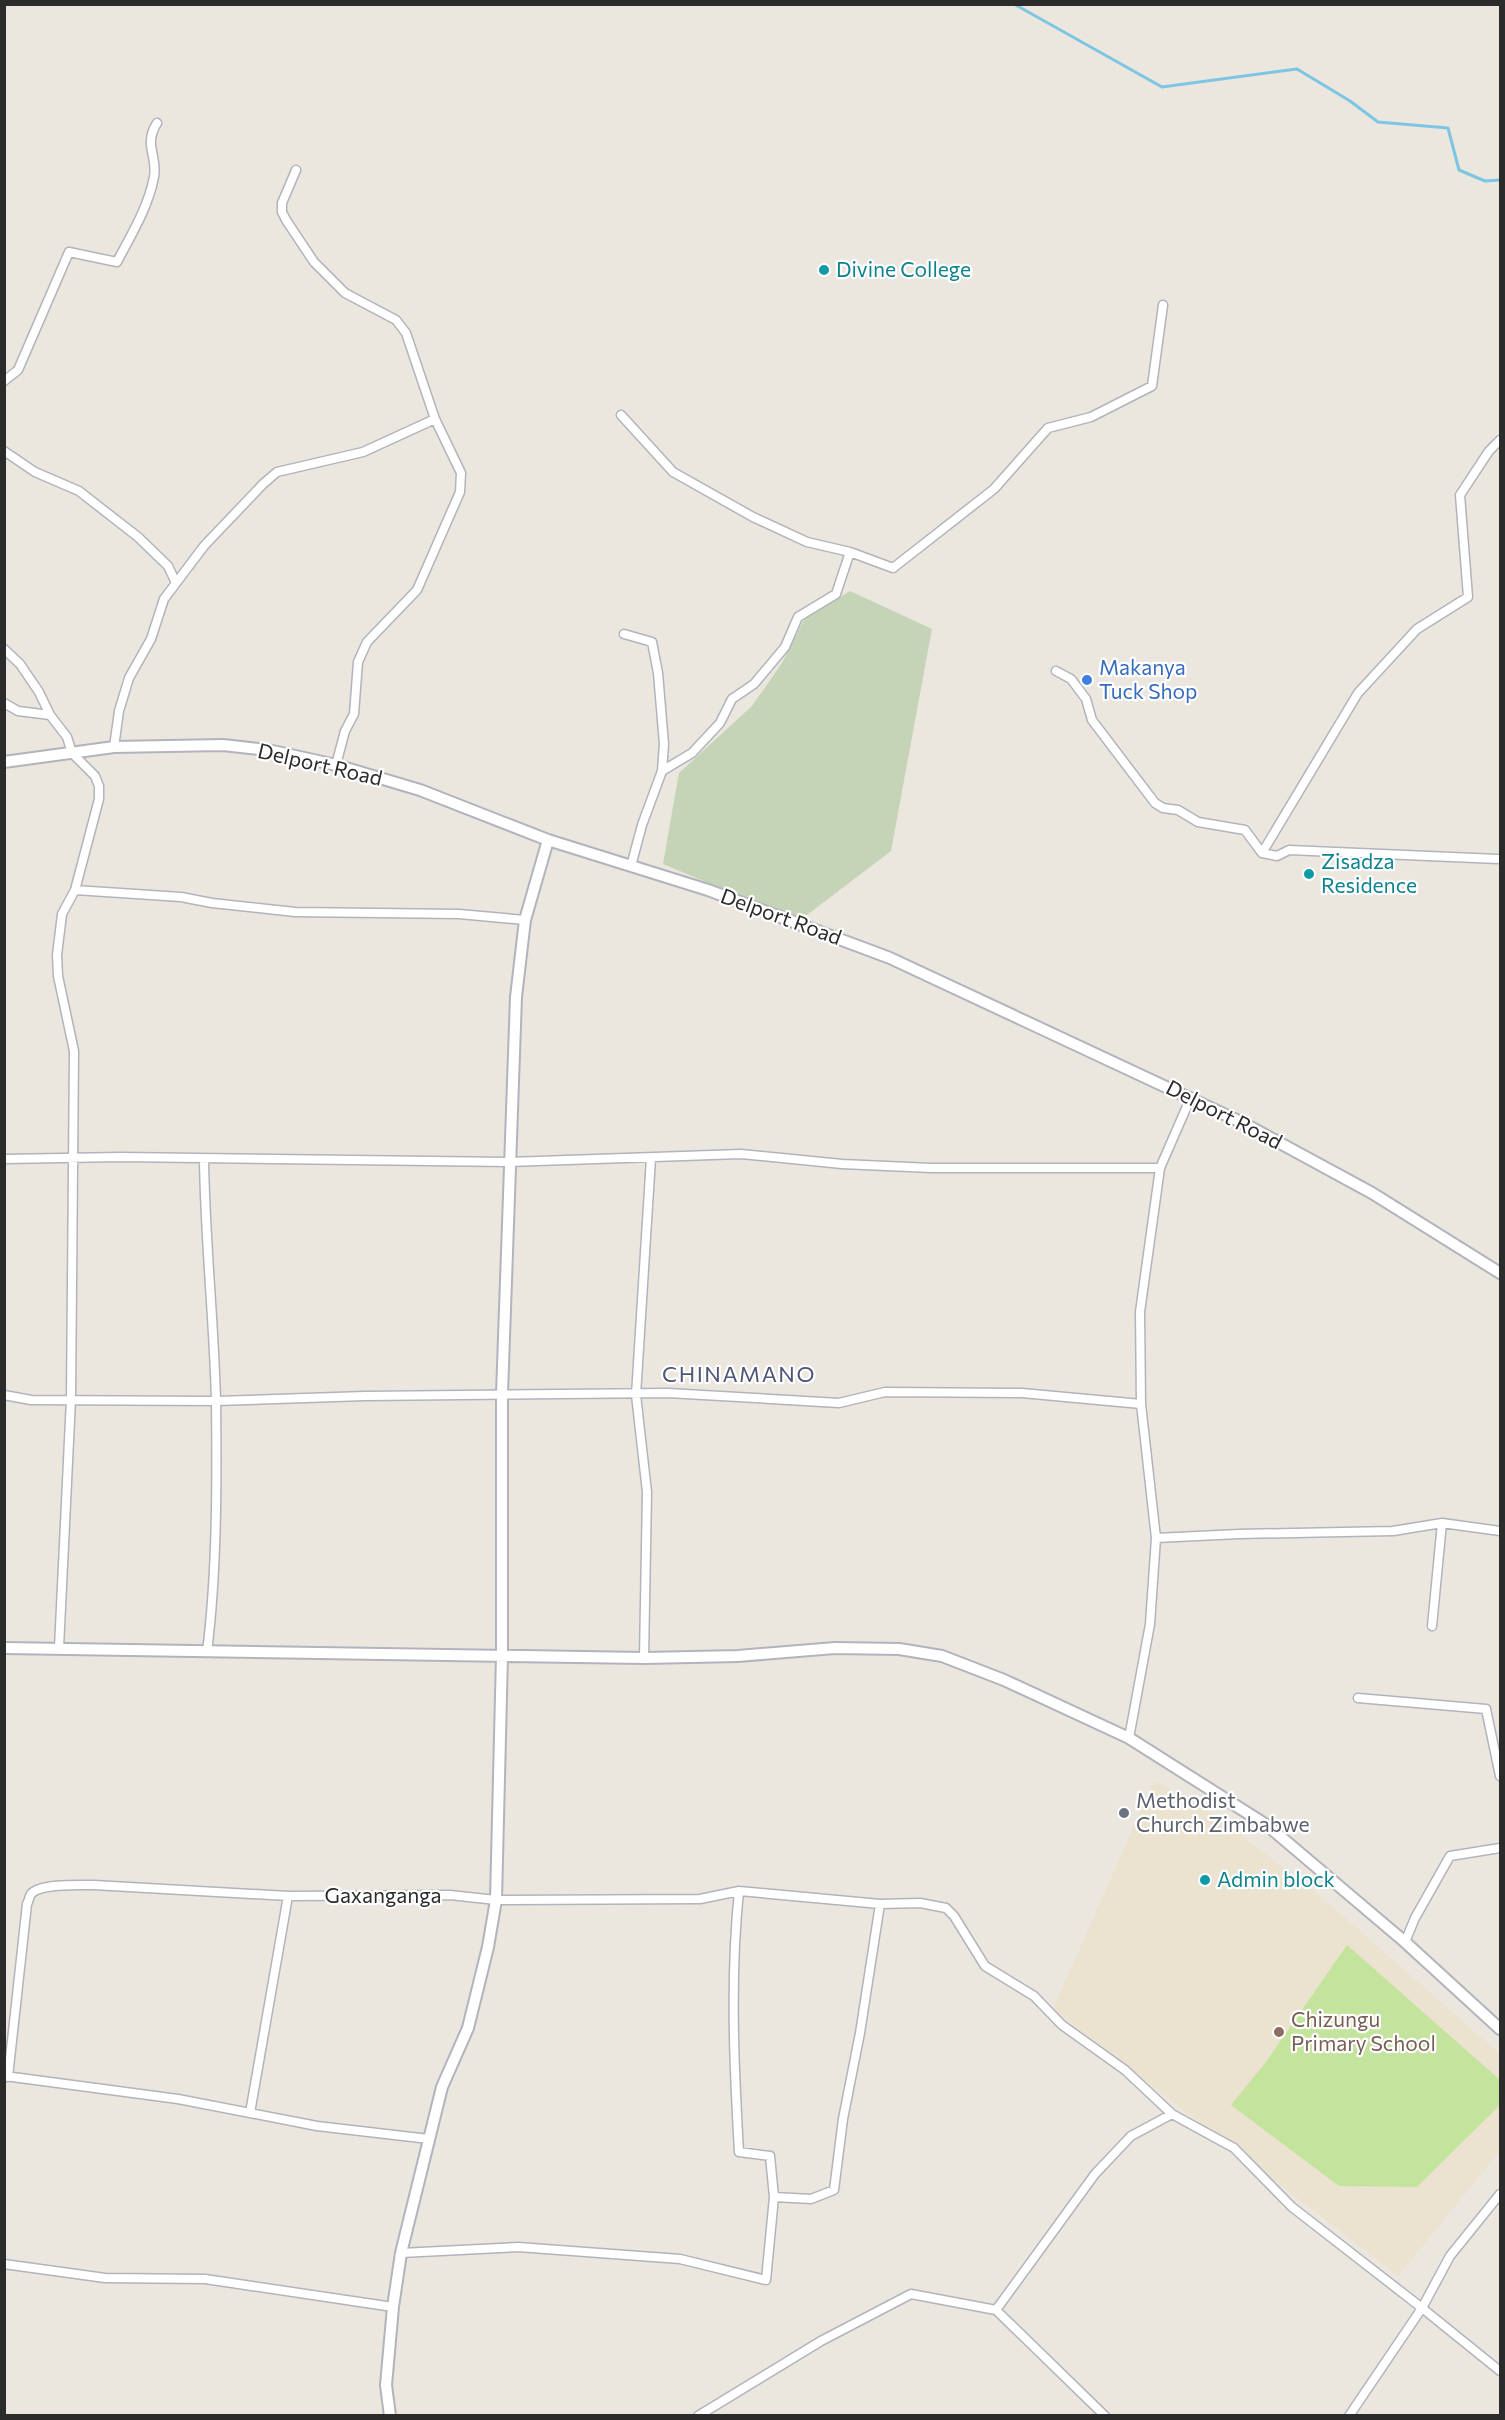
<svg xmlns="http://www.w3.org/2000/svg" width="1505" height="2420" viewBox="0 0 1505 2420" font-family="Commissioner,sans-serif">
  <rect width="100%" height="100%" fill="#ebe6de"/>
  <path fill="#ebe2cf" d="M1154 1781 1211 1812 1325 1900 1500 2054V2151L1398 2276 1053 2009Z"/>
  <path fill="#c5d3b7" d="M850 591 932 629 891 851 799 921 663 864 679 773 752 706 782 663 804 620Z"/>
  <path fill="#c4e39d" d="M1347 1945 1500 2080V2105L1417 2187 1339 2186 1231 2105 1266 2062Z"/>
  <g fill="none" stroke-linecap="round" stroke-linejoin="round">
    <path stroke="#7cc6e3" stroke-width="3" d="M1014 4 1162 87 1297 69 1350 101 1378 122 1448 128 1459 170 1485 181 1500 180"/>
    <defs>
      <path id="minor" d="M296 170 282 203V212L286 220 314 262 345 293 396 320 406 333 435 419 461 473 460 492 417 590 367 642 358 662 354 714 345 731 336 765
        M4 381 18 370 69 252 117 262C131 235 148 208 154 177 158 156 143 145 157 123
        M621 415 673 472 753 517 807 542 850 552 893 568 994 489 1048 428 1091 417 1152 386 1163 305
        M4 451 35 472 79 491 138 537 168 566 176 583
        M624 634 652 642 658 673 664 744 662 771 642 825 631 866
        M4 649 20 664 39 692 50 715 67 737 72 753 95 776 99 786V799L75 890 62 914 57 955 58 976 74 1051 71 1399 59 1648
        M1056 671 1071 679 1086 699 1092 720 1155 803 1163 808 1178 810 1198 822 1245 830 1262 853 1277 856 1289 850 1498 859
        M4 703 18 711 50 715
        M114 747 119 711 129 678 151 639 164 599 204 546 263 484 277 472 363 452 435 419
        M662 771 692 753 720 723 732 699 754 684 785 647 798 617 836 594 850 552
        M1262 853 1358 693 1417 629 1468 597 1460 495 1489 451 1500 440
        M75 890 181 897 212 903 295 912 459 914 525 920
        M4 1159 121 1157 509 1162 741 1154 842 1164 931 1168H1160
        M204 1159C205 1240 214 1321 216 1401 217 1483 217 1572 207 1652
        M4 1395 31 1400 216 1401 365 1396 668 1393 839 1403 885 1392 1022 1393 1141 1404
        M1156 1538 1239 1534 1393 1531 1442 1523 1500 1531
        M1432 1626 1442 1523
        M644 1658 647 1492 636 1395 651 1158
        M1358 1698 1486 1709 1500 1776
        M1129 1738 1150 1624 1156 1538 1141 1404 1140 1312 1160 1168 1191 1097
        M1405 1942 1415 1918 1450 1856 1500 1848
        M5 2076 178 2099 317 2126 429 2139
        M8 2077 27 1904C29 1901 29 1897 31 1894 40 1883 80 1885 94 1885L288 1896 450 1895 496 1900 700 1899 739 1891 880 1904 920 1903 946 1908 954 1916 985 1966 1034 1996 1062 2025 1125 2070 1172 2114
        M250 2113 288 1896
        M774 2197 811 2199 834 2190 843 2119 860 2033 880 1904
        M401 2253 518 2247 680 2259 766 2280 774 2197 770 2156 739 2152C734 2065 730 1978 739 1891
        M4 2264 105 2278 205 2279 393 2307
        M996 2310 1095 2174 1131 2136 1172 2114 1234 2148 1292 2207 1422 2308 1450 2256 1500 2194
        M698 2416 821 2341 911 2294 996 2310 1105 2416
        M1349 2416 1422 2308 1500 2371"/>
      <path id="tertiary" d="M4 762 114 747 223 745 268 750 336 765 420 790 548 840 708 890 890 958 1243 1123 1372 1193 1500 1273
        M4 1648 644 1658 738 1656 835 1648 899 1649 942 1656 1004 1680 1129 1738 1268 1826 1405 1942 1500 2029
        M390 2416 386 2385 393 2307 401 2253 442 2087 468 2028 488 1947 496 1900 502 1655V1394L516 997 525 920 548 840"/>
    </defs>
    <use href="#minor" stroke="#b2b4bd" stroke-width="11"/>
    <use href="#tertiary" stroke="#b2b4bd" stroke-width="14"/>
    <use href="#minor" stroke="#fff" stroke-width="8"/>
    <use href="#tertiary" stroke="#fff" stroke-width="10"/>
  </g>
  <g fill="#0f9aa8" stroke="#fff" stroke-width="2">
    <circle cx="824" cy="270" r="6"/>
    <circle cx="1309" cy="874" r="6"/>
    <circle cx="1205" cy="1880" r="6"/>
  </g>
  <circle fill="#3f7fe0" stroke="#fff" stroke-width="2" cx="1087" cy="680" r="6"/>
  <circle fill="#6b7280" stroke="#fff" stroke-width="2" cx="1124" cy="1813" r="6"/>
  <circle fill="#8d6e63" stroke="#fff" stroke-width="2" cx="1279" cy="2032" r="6"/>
  <g text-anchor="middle" stroke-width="4.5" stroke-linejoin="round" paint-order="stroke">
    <g font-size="21" fill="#0d838f" stroke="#fff" text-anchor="start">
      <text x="836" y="277">Divine College</text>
      <text x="1321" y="869">Zisadza<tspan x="1321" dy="24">Residence</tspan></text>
      <text x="1217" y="1887">Admin block</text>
    </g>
    <g font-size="21" fill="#366cbe" stroke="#fff" text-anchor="start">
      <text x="1099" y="675">Makanya<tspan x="1099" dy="24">Tuck Shop</tspan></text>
    </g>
    <g font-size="21" fill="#2b2b2b" stroke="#fff">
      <text transform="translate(320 765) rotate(13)" y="7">Delport Road</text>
      <text transform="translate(781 917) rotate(20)" y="7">Delport Road</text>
      <text transform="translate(1224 1115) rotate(27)" y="7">Delport Road</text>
      <text x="383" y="1903">Gaxanganga</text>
    </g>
    <g font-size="21" fill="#5b616d" stroke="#fff" text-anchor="start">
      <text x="1136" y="1808">Methodist<tspan x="1136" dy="24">Church Zimbabwe</tspan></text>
    </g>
    <g font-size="21" fill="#785e54" stroke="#fff" text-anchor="start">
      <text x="1291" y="2027">Chizungu<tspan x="1291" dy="24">Primary School</tspan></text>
    </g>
    <g font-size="22" letter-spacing="1.5" fill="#4f5677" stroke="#fff">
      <text x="739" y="1382">CHINAMANO</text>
    </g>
  </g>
  <rect width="1505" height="2420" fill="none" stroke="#2b2b2b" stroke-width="12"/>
</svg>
